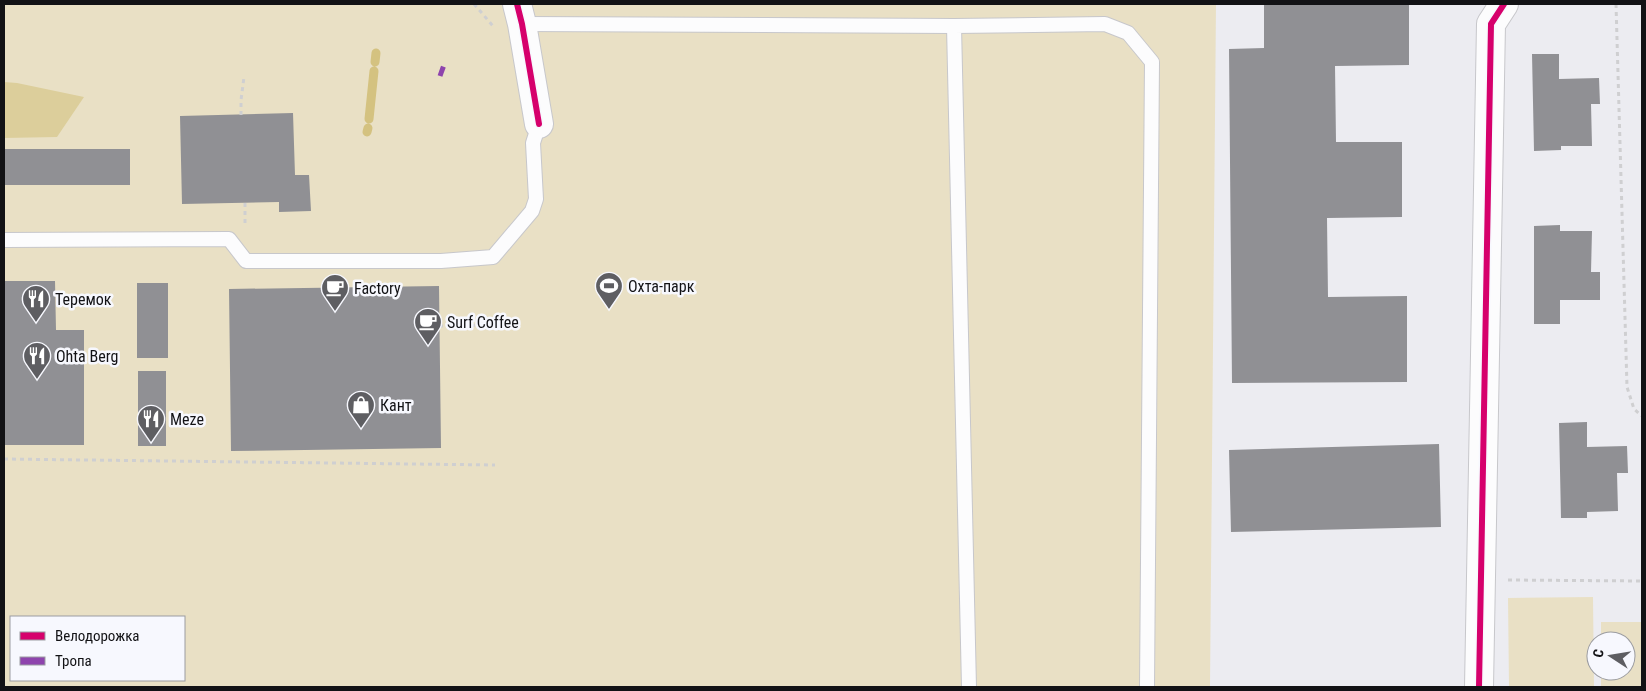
<svg xmlns="http://www.w3.org/2000/svg" width="1646" height="691" viewBox="0 0 1646 691" font-family="'Roboto Condensed',sans-serif">
  <rect width="100%" height="100%" fill="#ececf1"/>
  <path fill="#e9e0c5" fill-rule="evenodd" d="M4 4H1216L1210 687H4ZM11 617H184V680H11Z
    M1593 597 1594 687H1509L1508 598Z
    M1601 622H1642V687H1601V671H1626V641H1601Z"/>
  <path fill="#dcce9b" d="M4 82 17 83 84 97 57 137 4 138Z"/>
  <g fill="none" stroke-linecap="round" stroke-linejoin="round">
    <path stroke="#d4c280" stroke-width="9" d="M375 62 376 53
      M369 119 374 71
      M367 132 368 128"/>
  </g>
  <path fill="#909094" d="M1264 4H1409V65L1335 66 1336 142H1402V217L1327 218 1328 297 1407 296V382L1232 383 1229 49 1264 48Z
    M1532 54H1559V79L1599 78 1600 104H1591L1592 146H1561V150L1534 151Z
    M293 113 295 175H309L311 211 279 212V202L182 204 180 116Z
    M4 149H130V185H4Z
    M1560 225V231H1592L1591 272H1600V300H1560V324H1534V226Z
    M4 281H55L56 330H84V445H4Z
    M137 283H168V358H137Z
    M439 286 441 448 231 451 229 289Z
    M138 371H166V446H138Z
    M1587 422V447L1627 446 1628 473H1617L1618 511 1587 512V518H1561L1559 423Z
    M1439 444 1441 527 1231 532 1229 450Z"/>
  <g fill="none" stroke-linecap="round" stroke-linejoin="round">
    <defs>
      <path id="lane" d="M522 24 954 26 1105 24 1128 33 1152 62 1147 687
        M954 26 969 687
        M4 240 229 239 246 261H441L493 257 532 211 536 199 533 143 539 124"/>
      <path id="street" d="M517 4 522 24 539 124
        M1479 687 1491 24 1504 4"/>
    </defs>
    <use href="#lane" stroke="#c7c7cb" stroke-width="16"/>
    <use href="#street" stroke="#c7c7cb" stroke-width="30"/>
    <path stroke="#cfcfd1" stroke-width="3" stroke-dasharray="4 4" stroke-linecap="butt" d="M474 4 493 26
      M1616 4 1627 387 1634 409 1642 416
      M241 115V100L244 77
      M245 203V226
      M439 326 494 325
      M4 459 495 465
      M1508 580 1642 581"/>
    <use href="#lane" stroke="#fcfcfd" stroke-width="14"/>
    <use href="#street" stroke="#fcfcfd" stroke-width="28"/>
    <path stroke="#8e44ad" stroke-width="5" stroke-dasharray="10 5" stroke-linecap="butt" d="M440 76 445 62"/>
    <defs>
      <path id="cycleway" d="M517 4 522 24 539 124
        M1479 687 1491 24 1504 4"/>
    </defs>
    <use href="#cycleway" stroke="#f7f8fe" stroke-width="9"/>
    <use href="#cycleway" stroke="#d6006c" stroke-width="6"/>
  </g>
  <defs>
    <symbol id="stadium-pin" viewBox="-11 -11 22 30"><path d="M0 17L-7.5 6A9.5 9.5 0 1 1 7.5 6Z" fill="#5e5e62" stroke="#f7f8fe"/><path d="M0-5a6.5 5 0 1 0 0 10a6.5 5 0 1 0 0-10ZM-3.5-1.8h7v3.6h-7Z" fill="#fff"/></symbol>
    <symbol id="cafe-pin" viewBox="-11 -11 22 30"><path d="M0 17L-7.5 6A9.5 9.5 0 1 1 7.5 6Z" fill="#5e5e62" stroke="#f7f8fe"/><path d="M-5.5-4.5H6V0H3Q3 3.5 0 3.5H-2.5Q-5.5 3.5-5.5 0ZM3-3.2v2h1.7v-2ZM-6 4.5H4V6H-6Z" fill="#fff"/></symbol>
    <symbol id="restaurant-pin" viewBox="-11 -11 22 30"><path d="M0 17L-7.5 6A9.5 9.5 0 1 1 7.5 6Z" fill="#5e5e62" stroke="#f7f8fe"/><path d="M-5-6h1v4h1v-4h1v4h1v-4h1v5L-1.5 .5V6h-2V.5L-5-1ZM5-6V6H3V1.5H1.5Q1.5-4 5-6Z" fill="#fff"/></symbol>
    <symbol id="shop-pin" viewBox="-11 -11 22 30"><path d="M0 17L-7.5 6A9.5 9.5 0 1 1 7.5 6Z" fill="#5e5e62" stroke="#f7f8fe"/><path d="M-5-2.5h2.3a2.7 3.5 0 0 1 5.4 0H5L5.5 6h-11ZM-1.5-2.5h3a1.5 2.3 0 0 0-3 0Z" fill="#fff"/></symbol>
  </defs>
  <g fill-rule="evenodd">
    <use href="#stadium-pin" x="593" y="270" width="32" height="43"/>
    <use href="#cafe-pin" x="319" y="272" width="32" height="43"/>
    <use href="#restaurant-pin" x="20" y="283" width="32" height="43"/>
    <use href="#cafe-pin" x="412" y="306" width="32" height="43"/>
    <use href="#restaurant-pin" x="21" y="340" width="32" height="43"/>
    <use href="#shop-pin" x="345" y="389" width="32" height="43"/>
    <use href="#restaurant-pin" x="135" y="403" width="32" height="43"/>
  </g>
  <g text-anchor="middle" stroke-width="5" stroke-linejoin="round" paint-order="stroke">
    <g font-size="16" fill="#121215" stroke="#f7f8fe" text-anchor="start">
      <text x="628" y="292">Охта-парк</text>
      <text x="354" y="294">Factory</text>
      <text x="55" y="305">Теремок</text>
      <text x="447" y="328">Surf Coffee</text>
      <text x="56" y="362">Ohta Berg</text>
      <text x="380" y="411">Кант</text>
      <text x="170" y="425">Meze</text>
    </g>
  </g>
  <rect width="1646" height="691" fill="none" stroke="#121215" stroke-width="10"/>
  <rect x="10" y="616" width="175" height="65" fill="#f7f8fe" stroke="#9b9ca1"/>
  <rect x="20" y="632" width="25" height="8" fill="#d6006c" stroke="#9b9ca1"/>
  <text x="55" y="641" font-size="15" fill="#121215">Велодорожка</text>
  <rect x="20" y="657" width="25" height="8" fill="#8e44ad" stroke="#9b9ca1"/>
  <text x="55" y="666" font-size="15" fill="#121215">Тропа</text>
  <g transform="translate(1611 656) rotate(282)"><circle r="24" fill="#f7f8fe" stroke="#9b9ca1"/>
  <path d="M0-4L9 19L0 12L-9 19Z" fill="#5e5e62"/>
  <text y="-8" font-size="14" font-weight="bold" text-anchor="middle" fill="#121215">С</text>
  </g>
</svg>
